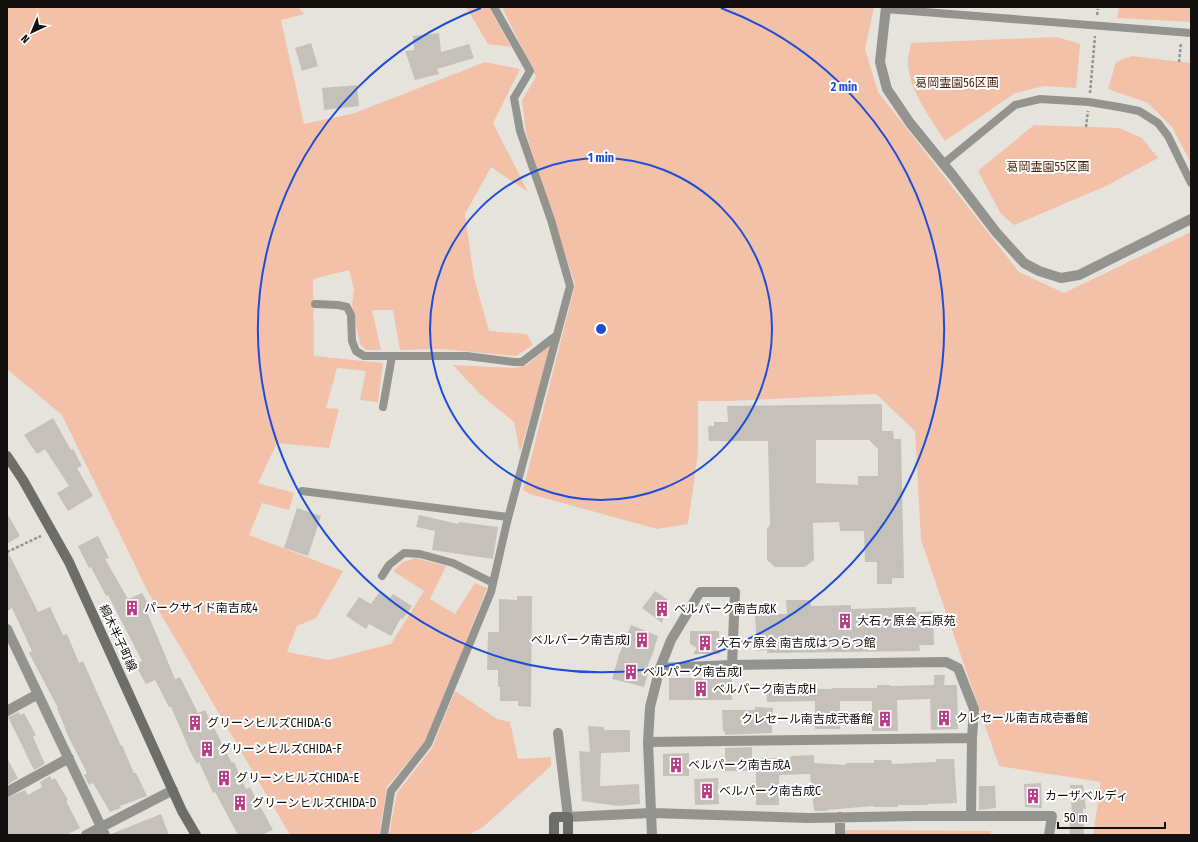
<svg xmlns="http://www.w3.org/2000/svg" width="1198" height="842" viewBox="0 0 1198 842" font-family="'Fira Sans Condensed','Noto Sans JP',sans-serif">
  <rect width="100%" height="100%" fill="#e6e3dc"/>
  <path fill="#f3c0a8" d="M7 7H298L304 14 281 20 304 124 355 113 485 62 520 69 493 123 528 192 491 167 465 214 474 278 489 331 527 334 533 345 516 356 441 349 400 350 393 310H372L381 350H366L360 344 352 305 354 289 349 270 313 279 314 356 383 363 378 402 360 400 366 371 337 368 326 408 339 409 329 448 277 443 258 483 294 493 289 510 262 503 249 535 343 571 316 618 297 626 287 652 329 660 391 644 424 591 393 571 403 562 416 558 446 566 430 599 455 614 475 583 487 588 458 662 424 743 387 787 379 835H290L148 592 62 415 7 369Z
    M466 7H489L511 47 488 44Z
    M502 7H874L865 49 878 92 1019 272 1064 293 1191 232V835H1093L1101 782 999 766 921 540 915 431 876 394 729 401H698V453L688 524 657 529 530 494 523 490 575 285 526 133 522 100 536 77Z
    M1119 7H1191V22L1117 18Z
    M1057 37 1080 44 1076 88 1044 86 1015 93 945 141C931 119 908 89 908 62 908 56 910 49 911 43Z
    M1132 56 1191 63V163L1172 127 1148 103 1108 89 1116 62Z
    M1034 125 1119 128 1142 138 1158 158 1106 186 1014 225 1001 214 978 171Z
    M553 342 520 452 514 422 479 393 453 365 515 368 527 365Z
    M455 691 497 719 510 722 518 759 551 757V766L483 827 468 835H389L397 793 432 748Z
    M845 830 991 831V835H845Z"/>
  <path fill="#c6c0bb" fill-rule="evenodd" d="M439 33 441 52 469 44 474 58 437 69 439 74 415 80 405 51 414 50 413 36Z
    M311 43 318 66 302 71 295 48Z
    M357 85 359 106 324 110 322 88Z
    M882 404V431H893L894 439H901L904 578H892V584H877V562H865L864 531H840L839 522 813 523 814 560 805 567H775L767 560V529L770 525 768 441H709L708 426H714V422H728L727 406ZM816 440H869L878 449V476H858V485L816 483Z
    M53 418 71 450 73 449 82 466 77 468 93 496 68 511 57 493 69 486 45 449 37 454 24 435Z
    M297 508 321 516 308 556 284 548Z
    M7 513 20 536 7 544Z
    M419 515 458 524 459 522 498 527 493 559 432 550 435 531 416 527Z
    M98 536 109 558 105 559 128 599 142 593 152 610 147 612 175 679 180 677 198 713 205 710 232 763 234 762 246 789 250 787 273 830 261 835H238L215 792 213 793 199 762 197 764 190 751 171 707H169L155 680 146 684 135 664 142 661 108 595 106 596 91 567 89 568 78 546Z
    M7 550 38 612 50 607 63 635 67 634 79 663 83 661 121 746 122 745 134 773H136L147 796 120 806 121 808 110 812 93 783 89 785 84 775 87 773 68 736 57 708H58L29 653 32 651 12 608 7 611Z
    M380 591 390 598 393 594 412 606 403 619 401 618 391 636 369 624 366 629 346 616 359 597 371 604Z
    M655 591 668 600 662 623 642 608Z
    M517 596H532L531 707 518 706V701H500V687H498V670H487L488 632H499V599L517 600Z
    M786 600H811V606L851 605V609L916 607V612L933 611 934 645H919L920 651 767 653V650L757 651 755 614H787Z
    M631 625 658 636 653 653 648 665 649 670 644 687 612 679 619 655Z
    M690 631H719L720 654H693L697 648 690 644Z
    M934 675H945L944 685H957L958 729 931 730 930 699 897 700 898 731H872V701H840V729H815V701L767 702 766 687H771V684L788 683V688L832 689V688H877V685H890V686L934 685Z
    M669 678H732V700H669Z
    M755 707 773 708 772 733 725 735V731L723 732 722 710H755Z
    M19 712 20 715 24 713 36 735 33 737 45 764 34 770 8 717Z
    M588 726 604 727V730H630V752L601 753 600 786 639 784 640 804 618 806 582 801 579 751 590 752Z
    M752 747V758H791V756L814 755V763L846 765V763H874V760H891L892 764 936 762V759H954L957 803 927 804 928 805H898V807H874V806L827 810V811H814L810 774 779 775V805H756V771H725V748Z
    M689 753V776H663V754Z
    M7 758 18 778 7 785Z
    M50 776 52 780 55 778 68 800 66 801 80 828 66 835H7V798L25 790 28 795 42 787 40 782Z
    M718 778 719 804 695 805 694 779Z
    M1041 783 1042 808 1025 807 1024 784Z
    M1070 785H1083L1086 809H1083L1084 835H1070L1069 814H1072Z
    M979 786H995L996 808 979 810Z
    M161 814 169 835H111V834Z"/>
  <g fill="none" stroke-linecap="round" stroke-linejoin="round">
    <path stroke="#95928d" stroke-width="2.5" stroke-dasharray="3 2" stroke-linecap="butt" d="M1097 15 1098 9
      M1179 62 1181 43
      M1090 93 1095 36
      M1086 127 1088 111
      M7 552 41 536"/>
    <path stroke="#939390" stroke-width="8" d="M886 9 1191 33
      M943 164 1015 105 1040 99 1089 102 1119 107 1139 111 1158 123 1168 136 1191 183
      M315 304 338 305 347 307 351 315 352 341 356 351 364 356H467L514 362H522L557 335
      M383 407 392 356
      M302 491 508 517
      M382 576 389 565 404 553 420 554 453 563 493 583
      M384 835 391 791 428 744 491 592 507 522 570 286 551 220 520 131 514 98 530 71 494 7"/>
    <path stroke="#939390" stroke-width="10" d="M886 7 880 62 887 89 910 123 954 177 996 232 1024 263 1039 271 1061 278 1079 275 1191 219
      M7 629 105 835
      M660 668 732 665 946 662 958 668 974 709 972 738 971 816
      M7 711 38 694
      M558 733 568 817 651 813 809 818 915 816H1052L1049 835
      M648 742 972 738
      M7 792 69 758
      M86 835 173 790
      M652 835 648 742 650 707 660 668 671 640 700 592H735L732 665
      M840 835V817"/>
    <path stroke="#6d6d69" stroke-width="10" d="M7 456 23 480 69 562 182 811 196 835
      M554 835V817H568V835"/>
  </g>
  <g fill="none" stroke="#1d4ed8" stroke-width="2">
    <circle cx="601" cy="329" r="171"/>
    <path d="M721 8A343 343 0 1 1 481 8"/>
  </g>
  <defs>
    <symbol id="building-bare" viewBox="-9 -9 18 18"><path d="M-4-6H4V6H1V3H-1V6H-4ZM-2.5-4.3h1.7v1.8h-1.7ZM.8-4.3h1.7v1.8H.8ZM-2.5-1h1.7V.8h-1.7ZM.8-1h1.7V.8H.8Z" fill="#ba3a85" stroke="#fff" stroke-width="2.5" paint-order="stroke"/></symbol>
  </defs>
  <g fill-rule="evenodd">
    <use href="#building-bare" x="121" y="597" width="22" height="22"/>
    <use href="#building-bare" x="651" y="598" width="22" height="22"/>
    <use href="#building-bare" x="834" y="610" width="22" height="22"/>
    <use href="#building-bare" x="631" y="629" width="22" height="22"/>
    <use href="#building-bare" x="694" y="632" width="22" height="22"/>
    <use href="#building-bare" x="620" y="661" width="22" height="22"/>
    <use href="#building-bare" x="690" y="678" width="22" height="22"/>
    <use href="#building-bare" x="933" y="707" width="22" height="22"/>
    <use href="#building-bare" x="874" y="708" width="22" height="22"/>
    <use href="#building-bare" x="184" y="712" width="22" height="22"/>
    <use href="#building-bare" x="196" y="738" width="22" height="22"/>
    <use href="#building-bare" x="665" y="754" width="22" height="22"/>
    <use href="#building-bare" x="213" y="767" width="22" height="22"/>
    <use href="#building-bare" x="696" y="780" width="22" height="22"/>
    <use href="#building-bare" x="1022" y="785" width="22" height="22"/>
    <use href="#building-bare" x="229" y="792" width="22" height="22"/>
  </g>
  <g text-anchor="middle" stroke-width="4" stroke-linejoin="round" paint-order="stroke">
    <g font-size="12" fill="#4a1f08" stroke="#fff">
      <text x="957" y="87">葛岡霊園56区画</text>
      <text x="1048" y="171">葛岡霊園55区画</text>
    </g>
    <g font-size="12" fill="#141210" stroke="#fff" text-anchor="start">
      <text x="144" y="612">パークサイド南吉成4</text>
      <text x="674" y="613">ベルパーク南吉成K</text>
      <text x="857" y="625">大石ヶ原会 石原苑</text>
      <text x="630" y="644" text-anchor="end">ベルパーク南吉成J</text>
      <text x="717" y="647">大石ヶ原会 南吉成はつらつ館</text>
      <text x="643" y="676">ベルパーク南吉成I</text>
      <text x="713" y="693">ベルパーク南吉成H</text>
      <text x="956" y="722">クレセール南吉成壱番館</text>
      <text x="873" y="723" text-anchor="end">クレセール南吉成弐番館</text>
      <text x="207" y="727">グリーンヒルズCHIDA-G</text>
      <text x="219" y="753">グリーンヒルズCHIDA-F</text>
      <text x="688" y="769">ベルパーク南吉成A</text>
      <text x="236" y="782">グリーンヒルズCHIDA-E</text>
      <text x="719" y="795">ベルパーク南吉成C</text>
      <text x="1045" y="800">カーザベルディ</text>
      <text x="252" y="807">グリーンヒルズCHIDA-D</text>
    </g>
    <g font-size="12" fill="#141210" stroke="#fff">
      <text transform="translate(118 638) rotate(65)" y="4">綱木半子町線</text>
    </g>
  </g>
  <circle cx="601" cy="329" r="6" fill="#1d4ed8" stroke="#fff" stroke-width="2"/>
  <g font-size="12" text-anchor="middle" font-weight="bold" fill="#1d4ed8" stroke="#fff" stroke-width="4" stroke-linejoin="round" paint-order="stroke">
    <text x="844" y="91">2 min</text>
    <text x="601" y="162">1 min</text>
  </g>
  <rect width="1198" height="842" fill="none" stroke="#141210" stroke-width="16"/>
  <g transform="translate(32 32) rotate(224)" stroke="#ffffff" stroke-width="3" paint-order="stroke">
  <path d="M0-3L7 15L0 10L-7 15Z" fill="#141210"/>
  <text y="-6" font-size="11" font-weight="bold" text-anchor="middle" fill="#141210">N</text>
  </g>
  <path d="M1058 822v6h107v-6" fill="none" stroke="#141210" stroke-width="2"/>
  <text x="1064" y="822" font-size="12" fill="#141210" stroke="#ffffff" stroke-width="3" paint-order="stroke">50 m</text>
</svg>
